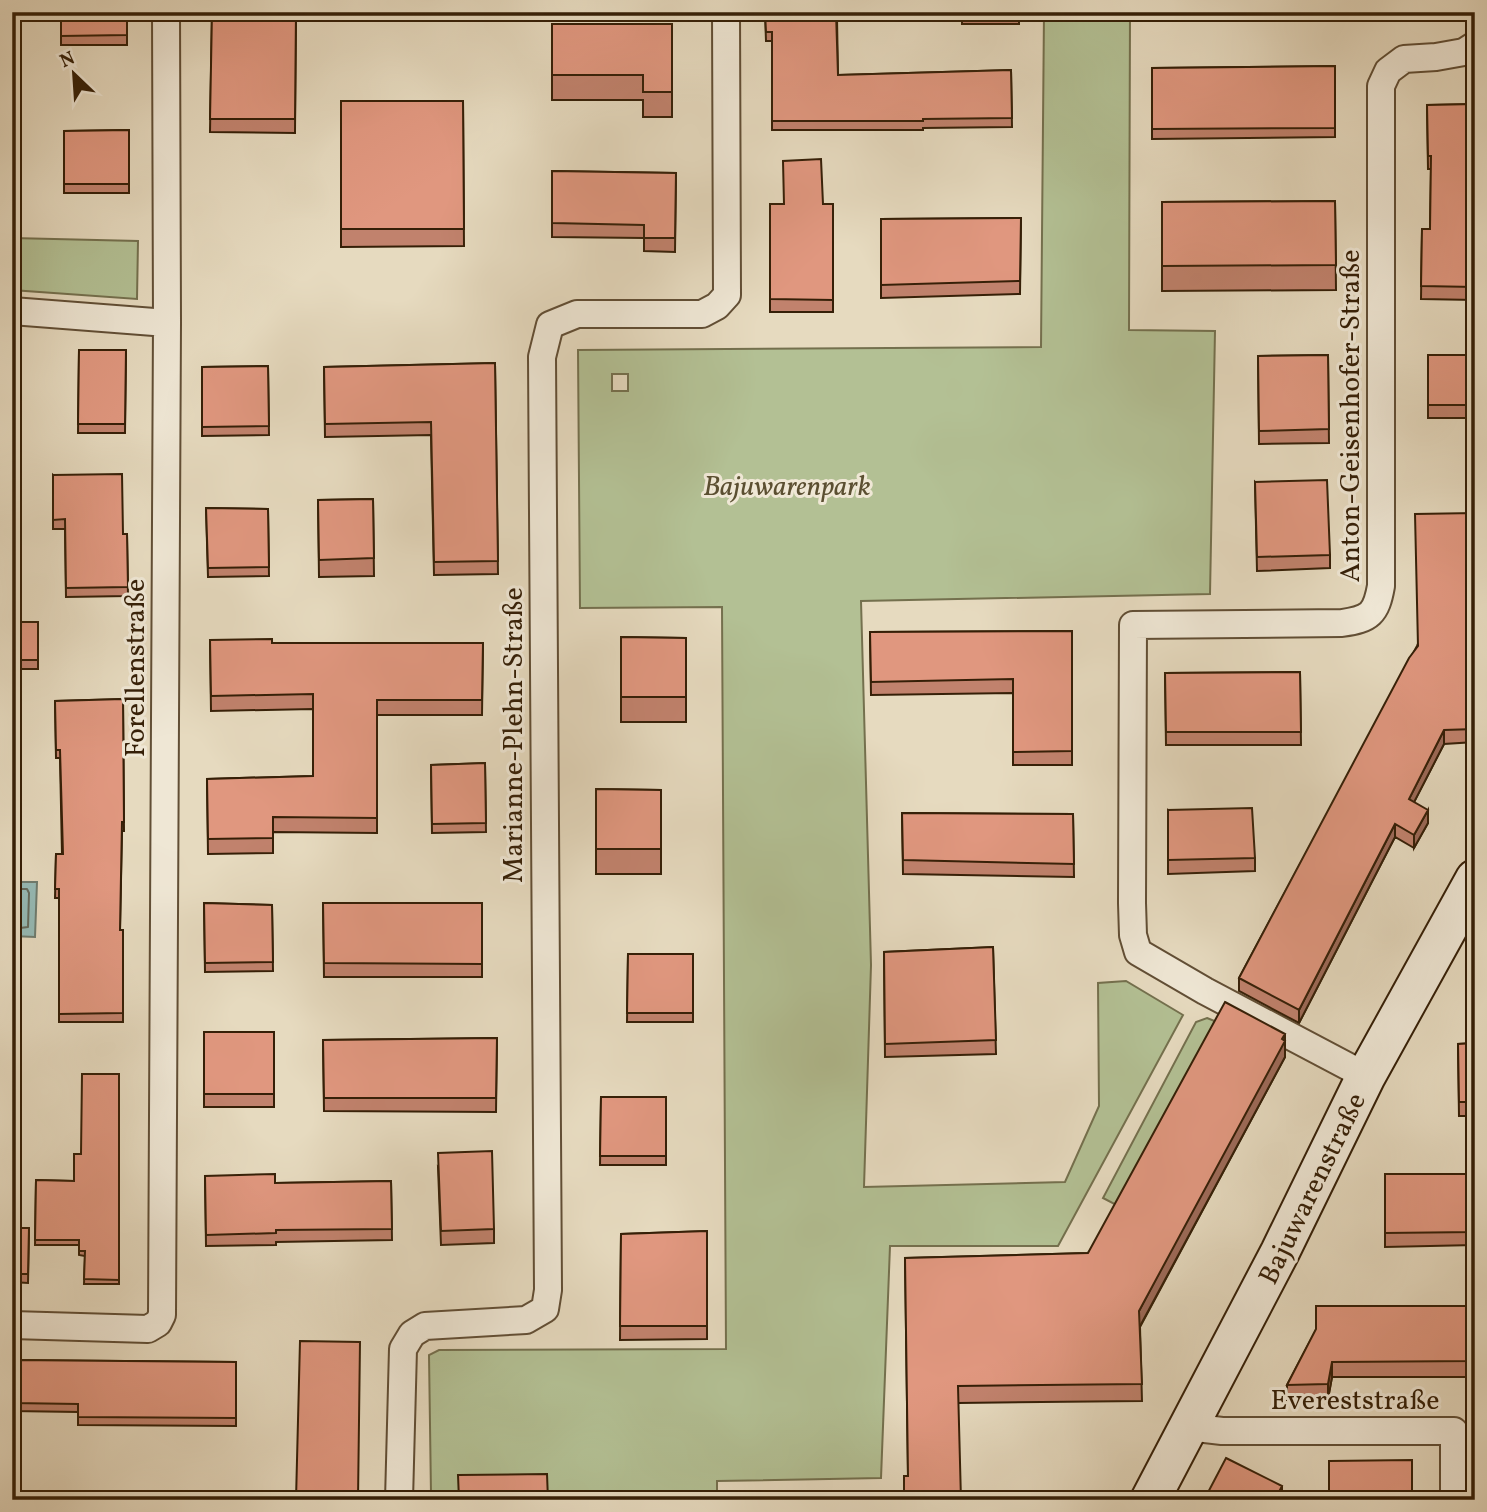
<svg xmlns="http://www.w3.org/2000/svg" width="1487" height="1512" viewBox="0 0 1487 1512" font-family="Vollkorn,serif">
  <rect width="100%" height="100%" fill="#e6dabf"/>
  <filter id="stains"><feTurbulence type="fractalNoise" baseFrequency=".00286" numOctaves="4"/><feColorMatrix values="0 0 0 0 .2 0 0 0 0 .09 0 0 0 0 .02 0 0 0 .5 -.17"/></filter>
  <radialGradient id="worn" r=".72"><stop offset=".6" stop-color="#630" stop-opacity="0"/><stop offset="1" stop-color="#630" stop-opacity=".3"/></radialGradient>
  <path fill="#b3c094" stroke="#74704e" stroke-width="2" fill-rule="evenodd" d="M1044 12H1130L1129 330 1215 331 1210 594 861 601 871 965 864 1187 1065 1182 1099 1106 1098 983 1126 981 1183 1015 1058 1246H890L881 1478 717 1481V1500H616L615 1491 431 1494 429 1355 439 1350 726 1349 722 607 580 608 578 350 1041 347ZM612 374H628V391H612Z
    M12 238 138 241 137 299 12 290Z
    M1207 1018 1222 1024 1122 1208 1103 1198 1196 1022Z"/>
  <path fill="#96bab5" stroke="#6f7c6f" stroke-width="2" d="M12 882H37L35 937 12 936Z"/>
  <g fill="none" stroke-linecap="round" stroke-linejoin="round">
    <path stroke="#666c5e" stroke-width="2" d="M12 889H27L29 893 28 927 12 929"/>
    <defs>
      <path id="minor" d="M12 311 167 323
        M1366 1076 1205 991 1138 952 1133 935 1132 903 1133 625 1342 623C1370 619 1376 614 1381 586V86L1388 71 1404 59 1436 57 1464 52 1475 45
        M12 1325 148 1329 158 1323 162 1315 167 323 166 12
        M1188 1427 1222 1431H1454V1500
        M399 1500 403 1349 412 1334 425 1326 526 1320 545 1309 548 1290 542 357 550 325 577 314H702L717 306 727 295 726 12"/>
      <path id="secondary" d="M1150 1500 1280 1252 1366 1076 1475 879"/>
    </defs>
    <use href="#minor" stroke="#614e35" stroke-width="30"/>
    <use href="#secondary" stroke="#351f07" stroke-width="42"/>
    <use href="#minor" stroke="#efe7d5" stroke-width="26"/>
    <use href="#secondary" stroke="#efe7d5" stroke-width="38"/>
  </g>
  <path fill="#c1826d" stroke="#351f07" stroke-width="2" d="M61 12H127V45H61Z
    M212 12H296L295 133 210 132Z
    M765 12H1019V24H962V16L837 18 838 75 1011 70 1012 127 923 128V130H772V41H766Z
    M552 24H672V117H643V100H552Z
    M1335 66V137L1152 139V68Z
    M341 101H463L464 246 341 247Z
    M1475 104V300L1421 299 1422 229H1430L1431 169H1428L1427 105Z
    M129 130V193H64V131Z
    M552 171 676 173 675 252 644 251V238L552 237Z
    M1335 201 1336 290 1162 291V202Z
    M770 204H833V312H770Z
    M1021 218 1020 294 881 298V219Z
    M79 350H126L125 433H78Z
    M1328 355 1329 443 1259 444 1258 356Z
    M1428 355H1475V418H1428Z
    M495 363 498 574 434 575 431 435 325 437 324 367Z
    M268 366 269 435 202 436V367Z
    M53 475 123 534H127L128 596 66 597 65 529H53Z
    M1255 482 1330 555V568L1257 571Z
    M373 499 374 576 319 577 318 500Z
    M206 508 268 509 269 576 208 577Z
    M1475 513V742L1444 744 1414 802 1428 823 1414 848 1395 837 1299 1023 1239 991V978L1417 646Z
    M12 622H38V669H12Z
    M1072 631V765H1013V693L871 695 870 632Z
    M621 637 686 638V722H621Z
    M210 640 272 643H483L482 715H377V833L273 832V853L208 854 207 779 313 776V709L211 711Z
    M1300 672 1301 745H1166L1165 673Z
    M123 699 124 831H122L120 930H123V1022H59V898H55L56 854H62L60 758H56L55 701Z
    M485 763 486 832 432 833 431 765Z
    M596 789 661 790V874H596Z
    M1168 810 1255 858V871L1168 874Z
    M902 813 1073 814 1074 877 903 874Z
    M204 903 272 905 273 971 205 972Z
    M323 903H482V977H324Z
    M993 947 996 1054 885 1057 884 952Z
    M628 954H693V1022H627Z
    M204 1032H274V1107H204Z
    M497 1038 496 1112 324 1111 323 1040Z
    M1285 1040V1057L1140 1327 1142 1401 958 1403 908 1476 905 1258 1088 1253Z
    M1475 1043V1116H1459L1458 1044Z
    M119 1074V1284H84L85 1256 79 1255V1245H35L36 1180 74 1181 81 1154Z
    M601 1097H666V1165H600Z
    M438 1167 494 1229V1243L441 1245Z
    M1385 1174H1475V1245L1385 1247Z
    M205 1176 275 1183 391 1181 392 1240 276 1242V1245L206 1246Z
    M12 1228H29L28 1283 12 1282Z
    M707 1231V1339L620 1340 621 1234Z
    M1475 1306V1377H1332L1328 1399 1287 1400V1385L1316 1330Z
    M12 1360 236 1362V1426L78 1425V1412L12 1411Z"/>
  <path fill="#9d6a59" stroke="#351f07" stroke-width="2" d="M1444 730V744L1409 812V799Z
    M1428 810V823L1414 848V835Z
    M1395 824V837L1299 1023V1010Z
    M1285 1034V1057L1139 1328V1311Z
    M1332 1362V1377L1328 1399V1384Z
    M1282 1486V1500H1275Z"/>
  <path fill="#e0977f" stroke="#351f07" stroke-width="2" d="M61 12H127V35L61 36Z
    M212 12H296L295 119H210Z
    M765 12H836L838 75 1011 70 1012 118 923 119V121H772V32H766Z
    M962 12H1019V15H962Z
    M552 24H672V92H643V75H552Z
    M1335 66V128L1152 129V68Z
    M341 101H463L464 229H341Z
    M1475 104V287L1421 286 1422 229H1430L1431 156H1428L1427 105Z
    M129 130V184H64V131Z
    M821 159 823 204H833V300L770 299V204H784L783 161Z
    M552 171 676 173 675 238H644V225L552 223Z
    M1335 201 1336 265 1162 266V202Z
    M1021 218 1020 281 881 285V219Z
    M79 350H126L125 424H78Z
    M1328 355 1329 429 1259 431 1258 356Z
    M1428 355H1475V405H1428Z
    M495 363 498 561 434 562 431 422 325 424 324 367Z
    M268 366 269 426 202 427V367Z
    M122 474 123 534H127L128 587 66 588 65 519 53 520V475Z
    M1327 480 1330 555 1257 557 1255 482Z
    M373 499 374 558 319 560 318 500Z
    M206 508 268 509 269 567 208 568Z
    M1475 513V729L1444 730 1409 799 1428 810 1414 835 1395 824 1299 1010 1239 978 1409 658 1418 646 1415 514Z
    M12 622H38V660H12Z
    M1072 631V751L1013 752V679L871 682 870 632Z
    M621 637 686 638V697H621Z
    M272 639V643H483L482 700H377V818L273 817V838L208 839 207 779 313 776V694L211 696 210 640Z
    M1300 672 1301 732H1166L1165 673Z
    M123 699 124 822H122L120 930H123V1013L59 1014V889H55L56 854H63L60 750H56L55 701Z
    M485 763 486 823 432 824 431 765Z
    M596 789 661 790V849H596Z
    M1252 808 1255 858 1168 860V810Z
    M902 813 1073 814 1074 864 903 860Z
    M204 903 272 905 273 962 205 963Z
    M323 903H482V964L324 963Z
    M993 947 996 1040 885 1044 884 952Z
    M628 954H693V1013H627Z
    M1225 1002 1285 1034 1282 1039 1285 1041 1139 1311 1142 1384 958 1386 961 1500H904V1476H908L905 1258 1088 1253Z
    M204 1032H274V1094H204Z
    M497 1038 496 1098H324L323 1040Z
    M1475 1043V1102H1459L1458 1044Z
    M82 1074H119V1280L84 1279 85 1251H79V1240H35L36 1180 74 1181V1154H81Z
    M601 1097H666V1156H600Z
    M492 1151 494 1229 441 1231 438 1153Z
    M275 1174V1183L391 1181 392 1229 276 1230V1233L206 1235 205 1176Z
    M1385 1174H1475V1232L1385 1233Z
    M12 1228H29L28 1274H12Z
    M707 1231V1326H620L621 1234Z
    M1316 1306H1475V1361L1332 1362 1328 1384 1287 1385 1316 1329Z
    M300 1341 360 1342 358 1500H296Z
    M12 1360 236 1362V1418L78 1417V1404L12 1403Z
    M1226 1458 1282 1486 1275 1500H1204Z
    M1412 1460V1500H1329V1461Z
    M547 1474 548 1500H459L458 1475Z"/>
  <g text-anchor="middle" stroke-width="6" stroke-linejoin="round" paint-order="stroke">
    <g font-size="28" fill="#351f07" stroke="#efe7d5">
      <text transform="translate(1349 416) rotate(-90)" y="10">Anton-Geisenhofer-Straße</text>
      <text transform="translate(134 668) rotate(-90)" y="10">Forellenstraße</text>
      <text transform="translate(512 735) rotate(-90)" y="10">Marianne-Plehn-Straße</text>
      <text transform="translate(1311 1188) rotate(-64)" y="10">Bajuwarenstraße</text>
      <text x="1355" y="1409">Evereststraße</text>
    </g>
    <g font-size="28" font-style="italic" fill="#5b4f31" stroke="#efe7d5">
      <text x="787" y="495">Bajuwarenpark</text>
    </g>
  </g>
  <rect width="1487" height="1512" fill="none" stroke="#e6dabf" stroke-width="42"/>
  <rect x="14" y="14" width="1459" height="1484" fill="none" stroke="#351f07" stroke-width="3.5"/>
  <rect x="21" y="21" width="1445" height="1470" fill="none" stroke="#351f07" stroke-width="2"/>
  <g transform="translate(74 74) rotate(335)" stroke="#efe7d5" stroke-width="5" paint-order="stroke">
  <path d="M0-5L12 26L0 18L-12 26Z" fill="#351f07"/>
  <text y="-10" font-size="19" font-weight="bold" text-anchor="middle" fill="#351f07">N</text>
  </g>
  <rect width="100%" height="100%" filter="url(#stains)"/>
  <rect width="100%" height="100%" fill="url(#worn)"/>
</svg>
